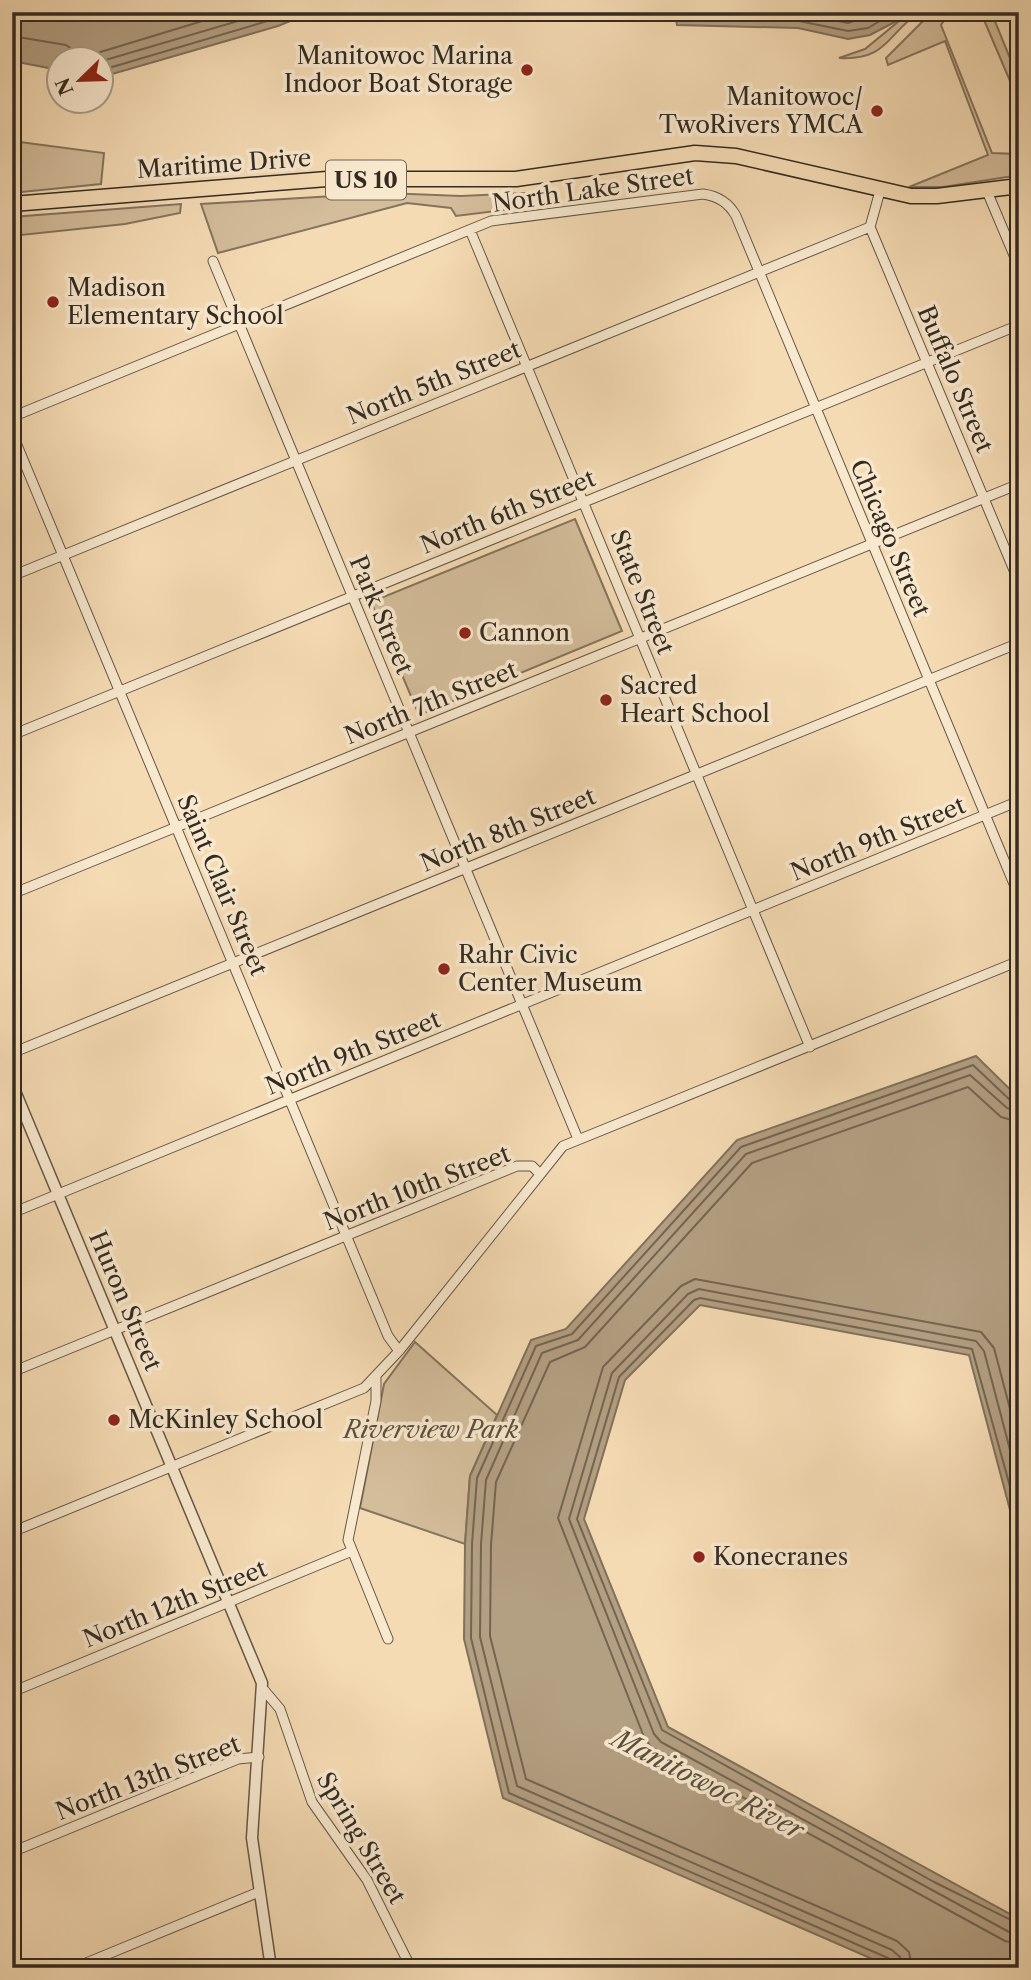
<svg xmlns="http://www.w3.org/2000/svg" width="1031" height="1980" viewBox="0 0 1031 1980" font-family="'Libre Caslon Text',serif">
  <rect width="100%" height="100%" fill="#f5dbb4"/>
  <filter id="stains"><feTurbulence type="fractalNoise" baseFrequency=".00286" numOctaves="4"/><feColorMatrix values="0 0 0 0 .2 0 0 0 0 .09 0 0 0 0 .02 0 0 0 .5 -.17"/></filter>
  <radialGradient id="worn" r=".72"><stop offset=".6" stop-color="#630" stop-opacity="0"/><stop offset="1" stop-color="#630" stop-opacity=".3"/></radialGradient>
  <path fill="#d4bd9b" stroke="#84745e" stroke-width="2" d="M910 12H920C887 33 888 61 839 58L865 49Z
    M950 12 941 25 992 153 1019 154V175L943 187H909L988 155 945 41 888 65 886 58 931 13Z
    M1006 12 994 19 1014 68 1011 70 1019 87V102L984 20Z
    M12 141 104 153 101 184 12 193Z
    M385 193 461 196 525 193 528 207 456 216 451 208 407 203 218 253 201 204Z
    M181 204 180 213 125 224 12 236V217Z
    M575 519 622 631 419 715 371 602Z
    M415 1342 497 1415 470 1476 465 1544 360 1508 384 1384Z"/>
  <path fill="#b39f82" stroke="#80715c" stroke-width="2" d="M12 12H312L278 26 102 77V60H60L59 70 12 61Z
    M675 12H905L895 22 870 35 848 39 798 28 677 25Z
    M976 1056 1019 1098V1544L969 1355 700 1305 625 1380 584 1519 668 1727 1019 1919V1968H893L503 1798 464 1639 465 1544 470 1476 531 1340 566 1329 737 1140Z"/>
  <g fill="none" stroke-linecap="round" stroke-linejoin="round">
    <path stroke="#736552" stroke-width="2" d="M682 12 686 18 799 21 848 31 868 28 895 12
      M793 12 848 23 880 12
      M12 36 66 45 84 57 232 12
      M102 61 269 12
      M102 70 298 12
      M1019 1443 994 1348 981 1332 695 1279 681 1286 603 1367 558 1518 644 1737 651 1747 1005 1941 1019 1944
      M1019 1484 984 1351 976 1341 699 1289 688 1294 612 1373 569 1519 654 1734 661 1742 1009 1932 1019 1933
      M1019 1519 972 1349 700 1298 694 1300 619 1377 577 1519 662 1730 934 1882 1019 1924
      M893 1968 888 1958 509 1793 471 1638 472 1544 477 1478 536 1346 572 1334 741 1147 973 1065 1011 1101 1019 1103
      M902 1968 900 1957 892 1950 517 1786 480 1637 481 1544 486 1480 542 1353 578 1340 746 1154 970 1075 1007 1108 1019 1111
      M912 1968 909 1952 897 1941 526 1779 490 1636 491 1545 496 1482 550 1362 585 1347 752 1163 968 1087 1001 1117 1019 1122"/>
    <defs>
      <path id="minor" d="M986 189 1019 267
        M880 191 870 227 1019 582
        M470 230 810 1047
        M213 261 578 1139
        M12 417 491 221 703 194C718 196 729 203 736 216L1019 896
        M12 433 388 1336 399 1351
        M12 576 870 227
        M12 735 1019 325
        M12 894 1019 484
        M12 1053 1019 643
        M12 1213 1019 801
        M12 1372 517 1166H532L539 1173
        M376 1378V1401L348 1540 388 1639
        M12 1532 364 1388 399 1351 563 1146 1019 961
        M264 1690 280 1709 312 1802 367 1880 411 1968
        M12 1692 352 1551
        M12 1852 238 1759 259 1757
        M74 1968 259 1892"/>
      <path id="tertiary" d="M12 1084 262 1683 252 1838 271 1968"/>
      <path id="primary" d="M12 204 327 179H516L695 153 736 156 911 196H937L1019 186"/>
    </defs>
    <use href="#minor" stroke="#645746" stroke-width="11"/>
    <use href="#tertiary" stroke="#645746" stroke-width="13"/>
    <use href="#primary" stroke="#332b22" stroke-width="17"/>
    <use href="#minor" stroke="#f8e8ce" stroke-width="9"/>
    <use href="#tertiary" stroke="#f8e8ce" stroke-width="10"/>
    <use href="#primary" stroke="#f5dbb4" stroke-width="14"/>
  </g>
  <g fill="#8f2418" stroke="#f8e8ce" stroke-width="2.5">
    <circle cx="527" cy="70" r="7"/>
    <circle cx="877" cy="111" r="7"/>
    <circle cx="53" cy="302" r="7"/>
    <circle cx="465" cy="633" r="7"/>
    <circle cx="606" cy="700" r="7"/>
    <circle cx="444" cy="969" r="7"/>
    <circle cx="114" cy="1420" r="7"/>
    <circle cx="699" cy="1557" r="7"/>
  </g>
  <g text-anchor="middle" stroke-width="7" stroke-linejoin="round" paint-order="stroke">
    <rect fill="#f8e8ce" stroke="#6e6456" stroke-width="2" x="326" y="160.5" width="80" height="39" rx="5"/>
    <g font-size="23" font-weight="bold" fill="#332b22">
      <text x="366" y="188">US 10</text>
    </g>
    <g font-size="24" fill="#332b22" stroke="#f8e8ce" text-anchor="start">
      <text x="513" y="64" text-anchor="end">Manitowoc Marina<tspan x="513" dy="28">Indoor Boat Storage</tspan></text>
      <text x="863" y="105" text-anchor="end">Manitowoc/<tspan x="863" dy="28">TwoRivers YMCA</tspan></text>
      <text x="67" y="296">Madison<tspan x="67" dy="28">Elementary School</tspan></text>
      <text x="479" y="641">Cannon</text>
      <text x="620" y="694">Sacred<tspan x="620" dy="28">Heart School</tspan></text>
      <text x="458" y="963">Rahr Civic<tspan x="458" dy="28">Center Museum</tspan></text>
      <text x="128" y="1428">McKinley School</text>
      <text x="713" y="1565">Konecranes</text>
    </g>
    <g font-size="24" fill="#332b22" stroke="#f8e8ce">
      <text transform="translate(224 164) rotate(-4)" y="8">Maritime Drive</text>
      <text transform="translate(593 190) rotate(-8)" y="8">North Lake Street</text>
      <text transform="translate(955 379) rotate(67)" y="8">Buffalo Street</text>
      <text transform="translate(434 383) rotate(-22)" y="8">North 5th Street</text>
      <text transform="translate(508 512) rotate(-22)" y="8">North 6th Street</text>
      <text transform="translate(890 538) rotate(67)" y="8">Chicago Street</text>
      <text transform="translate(642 592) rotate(68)" y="8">State Street</text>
      <text transform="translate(381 615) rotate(67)" y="8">Park Street</text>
      <text transform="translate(431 703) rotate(-22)" y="8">North 7th Street</text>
      <text transform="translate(508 830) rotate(-22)" y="8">North 8th Street</text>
      <text transform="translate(878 839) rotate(-22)" y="8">North 9th Street</text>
      <text transform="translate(222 885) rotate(67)" y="8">Saint Clair Street</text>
      <text transform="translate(353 1053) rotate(-22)" y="8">North 9th Street</text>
      <text transform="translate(417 1188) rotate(-21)" y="8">North 10th Street</text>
      <text transform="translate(125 1301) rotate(67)" y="8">Huron Street</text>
      <text transform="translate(175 1604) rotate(-22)" y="8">North 12th Street</text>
      <text transform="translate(148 1778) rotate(-21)" y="8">North 13th Street</text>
      <text transform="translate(361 1838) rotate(59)" y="8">Spring Street</text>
    </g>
    <g font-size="24" font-style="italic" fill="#5b5040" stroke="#f8e8ce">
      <text x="431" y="1438">Riverview Park</text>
    </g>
    <g font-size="26" font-style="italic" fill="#594e3f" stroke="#f8e8ce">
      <text transform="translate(708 1784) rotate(27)" y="9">Manitowoc River</text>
    </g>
  </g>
  <rect width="1031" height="1980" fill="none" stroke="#f5dbb4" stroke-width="42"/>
  <rect x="14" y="14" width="1003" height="1952" fill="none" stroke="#332b22" stroke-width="3.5"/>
  <rect x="21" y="21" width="989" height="1938" fill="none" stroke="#332b22" stroke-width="2"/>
  <g transform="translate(80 80) rotate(247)"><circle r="33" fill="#f8e8ce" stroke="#a99c89" stroke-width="2"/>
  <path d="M0-5L12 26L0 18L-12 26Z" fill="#8f2418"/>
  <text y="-10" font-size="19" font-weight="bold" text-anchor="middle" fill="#332b22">N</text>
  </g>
  <rect width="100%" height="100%" filter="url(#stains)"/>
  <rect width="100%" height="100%" fill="url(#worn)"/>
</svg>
